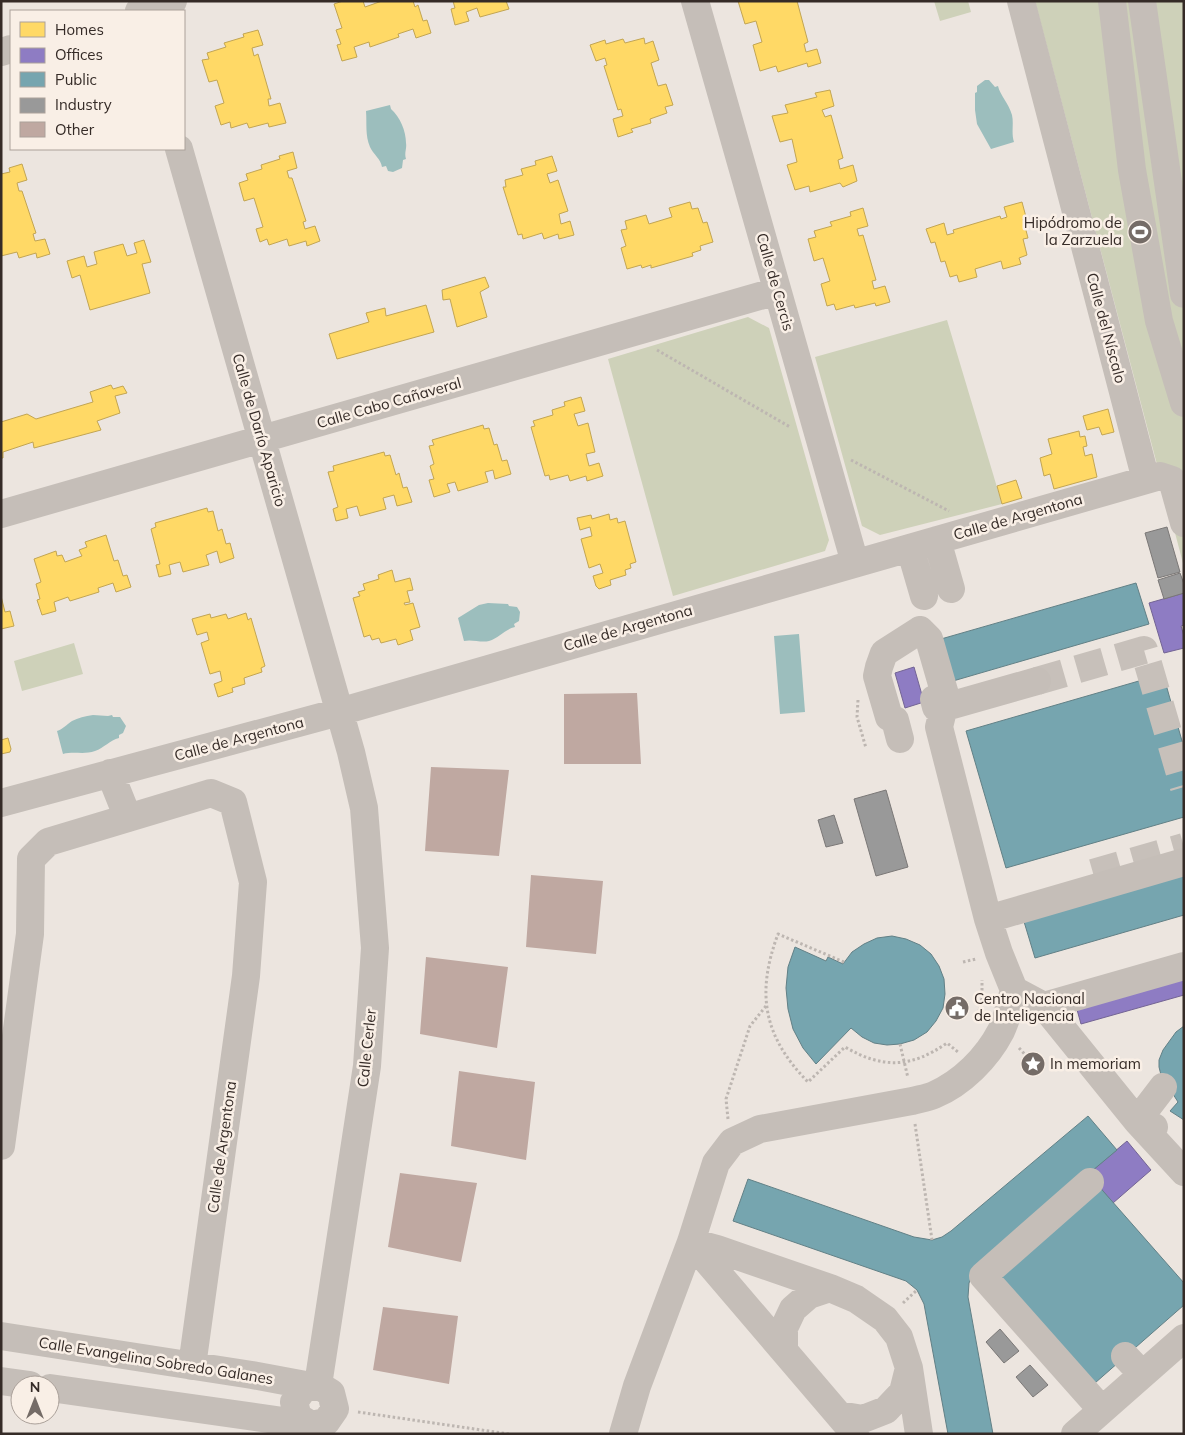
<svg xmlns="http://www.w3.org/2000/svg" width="1185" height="1435" viewBox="0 0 1185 1435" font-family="Mulish,sans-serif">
  <rect width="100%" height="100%" fill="#ece5df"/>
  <path fill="#ced1b9" d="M934 1H968L971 12 940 21Z
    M1035 1H1184V567Z
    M748 317 769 328 829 540 825 551 673 596 608 359Z
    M947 320 1002 504 880 535 862 526 815 357Z
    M74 643 83 674 22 691 14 661Z"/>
  <path fill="#9cbebd" d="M985 80H989L995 87 998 86C1000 95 1009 104 1012 115 1014 124 1011 133 1014 142L991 149 977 124 975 110V93L977 92V86Z
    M390 105 391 109C400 117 406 131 406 143 407 149 404 153 406 159L403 160 402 168 393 172 388 171 386 166 382 167C381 159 373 154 370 147 365 135 367 124 366 111Z
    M488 603 508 604 509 606 517 607 520 612 519 621 514 624 515 627C505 629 499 638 489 641 481 643 472 639 464 641L458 618 479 605Z
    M799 634 805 712 780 714 774 636Z
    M93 715 108 716 112 715 113 717H120L126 726 123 733 119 735V738C110 740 104 748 95 751 84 755 74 751 63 754L57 731C63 729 66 725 72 721 78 718 85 716 93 715Z"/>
  <path fill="#ffd966" stroke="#c2a553" d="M343 1H363L365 7 382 1H413L415 7 418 5 423 21 427 20 431 33 416 38 413 29 398 34 399 37 370 47 369 42 354 47 357 57 342 61 337 45 341 44 336 30 342 28 334 4Z
    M453 1H506L509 9 480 17 477 8 466 12 469 21 455 25 451 9 455 8Z
    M738 1H797L808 42 804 44 806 52 817 49 821 63 808 67 807 63 778 72 776 66 760 71 753 45 762 42 756 21 745 24Z
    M258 30 263 45 252 48 254 56 258 54 271 99H268L269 106 280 103 286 123 269 127 268 123 249 128 247 123 231 128 230 122 221 125 215 106 224 103 217 80 209 82 202 60 209 59 207 53 226 47 224 43 244 37 243 34Z
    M644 38 645 44 653 41 659 60 651 63 658 86 666 84 673 105 665 107 667 113 650 119 651 123 631 129 633 132 618 137 613 119 623 116 621 109 618 110 604 66 607 65 605 58 596 61 590 45 605 40 606 44 623 39 625 43Z
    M830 90 834 106 822 110 825 117 831 115 843 158 838 160 840 169 853 165 857 181 843 187 840 183 810 192 809 186 795 190 787 165 797 162 792 139 780 142 772 116 788 113 785 105 817 97 815 93Z
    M293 152 297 168 287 171 289 178H292L306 221 303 222 305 229 315 226 320 241 307 246 306 241 289 246 287 239 269 245 267 239 260 242 256 229 263 227 254 198 244 201 239 183 248 180 246 174 262 169 261 165 280 159 279 156Z
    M552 156 557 171 547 174 550 183 558 180 568 211 559 214 561 224 570 221 574 235 559 239 558 234 544 239 542 233 523 239 522 234 518 235 503 187H506L505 180 523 175 521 169 536 165 535 161Z
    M22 164 27 180 17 183 19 191H22L36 233 33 234 35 241 45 239 50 254 37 258 36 253 19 258 17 252 1 256V174L10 172 9 168Z
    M690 202 692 209 698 208 703 223 707 222 713 242 700 246 701 250 692 253 693 256 651 268V265L642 268 641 265 627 269 621 248 626 246 621 230 627 229 625 221 646 215 649 224 672 217 669 208Z
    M1022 202 1026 217 1023 219 1028 238 1023 239 1027 255 1019 258 1021 264 1003 269 1001 261 975 269 977 277 959 282 957 275 950 277 945 261 941 262 935 242 931 243 926 229 944 223 947 235 954 233 953 230 1000 216 1001 219 1007 217 1004 207Z
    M863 208 868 226 857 229 859 236 863 235 876 280 872 281 874 289 885 286 890 302 876 306 875 303 855 308 854 305 836 310 834 304 827 306 821 284 830 281 823 258 814 261 808 239 816 237 814 231 832 226 830 222 851 216 850 212Z
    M144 240 151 262 142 264 150 293 90 310 80 275 72 278 67 261 84 256 87 267 97 264 94 252 123 244 127 256 137 253 134 243Z
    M485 277 489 287 480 292 487 317 457 327 450 299 443 300 442 290Z
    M426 305 434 332 337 359 329 334 369 322 366 313 385 308 386 316Z
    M111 385 113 389 123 386 127 393 115 396 120 413 97 421 101 430 34 448 33 442 3 452V458H1V422L27 414 36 419 93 402 90 392Z
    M581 397 585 411 574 414 578 426 588 423 595 452 586 454 589 466 599 463 603 476 587 481 586 476 570 481 568 475 550 480 549 475 545 476 531 427 535 426 533 421 553 415 552 410 565 406 564 402Z
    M1108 409 1114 432 1102 435 1099 427 1087 430 1083 416Z
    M483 425 484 429 489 428 494 445 497 444 502 461 507 460 511 474 495 479 493 470 485 472 488 482 458 491 455 482 447 484 450 492 434 497 429 480 434 479 430 466 434 464 429 446 434 445 432 440Z
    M1079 431 1080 437 1085 436 1087 446 1083 447 1085 456 1092 454 1097 477 1054 489 1050 474 1044 476 1040 458 1052 454 1048 439Z
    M384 452 385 456 390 455 396 475 399 473 403 488 407 487 412 502 397 506 394 495 383 498 386 509 360 516 357 506 346 509 348 518 336 521 333 509 338 507 328 472 334 471 333 466Z
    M1016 480 1022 498 1002 504 997 486Z
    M207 508 208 512 213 511 218 531 222 529 226 544 230 543 234 558 220 563 217 551 206 555 209 565 183 572 180 562 169 565 171 574 159 577 156 565 160 564 151 529 156 527 155 523Z
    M609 514 610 520 617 518 618 523 625 521 636 562 630 564 631 568 625 570 626 575 610 580 611 585 599 589 596 586 593 576 603 573 600 564 589 568 581 539 592 536 590 527 580 530 577 518 591 515 592 519Z
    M106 535 114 561 118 560 123 576 127 575 131 587 116 592 113 583 98 588 99 592 70 601 68 597 54 602 56 611 42 615 37 600 40 599 36 584 41 582 34 559 56 551 57 556 62 555 65 562 82 556 79 550 87 547 85 542Z
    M392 570 395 582 410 578 413 590 407 591 410 602 404 603 405 605 413 603 420 627 410 630 413 640 398 645 396 639 381 643 379 638 372 640 370 635 364 637 353 598 360 596 358 592 365 590 363 584 379 579 378 575Z
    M1 596 5 612 10 611 14 626 1 629Z
    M246 613 248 620 251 618 265 666 261 668 262 672 244 678 245 684 232 688 233 692 218 697 214 684 222 681 220 671 210 674 201 643 209 640 207 632 197 635 192 619 210 614 211 618 226 614 228 619Z
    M8 738 11 749 10 752 1 754V740Z"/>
  <path fill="#8e7cc3" stroke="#736494" d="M1184 593V625L1181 626 1184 636V648L1164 653 1149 603Z
    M914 667 924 702 905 708 895 673Z
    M1184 975V995L1081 1024 1076 1006Z
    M1127 1141 1151 1170 1113 1203 1088 1174Z"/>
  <path fill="#76a5af" stroke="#628086" d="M1136 583 1149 624 953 681 941 639Z
    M1163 674 1184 748V817L1006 868 966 731Z
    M1184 869V915L1035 958 1022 915Z
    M892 936 906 939 920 945 931 954 939 966 944 979 945 994 943 1008 936 1021 927 1032 914 1040 900 1044 887 1045 874 1043 862 1037 851 1028 816 1064 803 1048 793 1029 788 1009 786 988 788 967 795 947 826 961 828 957 843 964 852 952 864 944 877 938Z
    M1184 1026V1120L1170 1111 1178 1102 1161 1075 1159 1067V1060L1163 1050 1176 1032Z
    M1088 1116 1117 1150 976 1268 969 1283 968 1297 993 1434H948L924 1304 917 1290 906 1281 733 1221 748 1179 914 1237 932 1240 942 1237 951 1231Z
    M1096 1183 1184 1283V1305L1095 1383 996 1271Z"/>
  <path fill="#999" stroke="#7b7877" d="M1167 527 1180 572 1158 578 1145 533Z
    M1180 573 1184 584V593L1164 599 1158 580Z
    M886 790 908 867 876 876 854 799Z
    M834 815 843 843 826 847 818 820Z
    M1000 1329 1019 1351 1004 1363 986 1342Z
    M1030 1365 1048 1385 1033 1397 1016 1377Z"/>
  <path fill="#bfa8a1" d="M637 693 641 764H564V694Z
    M431 767 509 770 499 856 425 851Z
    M531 875 603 881 596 954 526 947Z
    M426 957 508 967 497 1048 420 1034Z
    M459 1071 535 1082 526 1160 451 1146Z
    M400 1173 477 1183 461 1262 388 1247Z
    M383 1307 458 1316 449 1384 373 1370Z"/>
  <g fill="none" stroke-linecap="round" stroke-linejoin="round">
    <path stroke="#c7c0ba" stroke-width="28" stroke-dasharray="28 14" stroke-linecap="butt" d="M1037 681 1144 650 1184 787
      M1093 873 1184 847"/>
    <path stroke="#bdb6b1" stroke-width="3" stroke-dasharray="2.5 2.5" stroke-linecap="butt" d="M657 350 790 427
      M851 460 949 511
      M858 700 857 717 866 748
      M844 962 778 934C756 993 763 1036 808 1082L845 1047C883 1069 911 1068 947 1043L958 1052
      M963 962 976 959
      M977 1020 982 998V980
      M900 1044 908 1078
      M1019 1048 1032 1062
      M728 1119 726 1099 750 1026 766 1006
      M915 1124 932 1240
      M903 1303 917 1290
      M358 1412 509 1434"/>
    <path stroke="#c5beb8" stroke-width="28" d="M695 1 855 563
      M1021 1 1146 480
      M1112 1 1132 170 1159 321 1184 403
      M1142 1 1184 294
      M139 11 173 1
      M1 52 11 49
      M179 149 351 752 364 808 375 948 367 1066 318 1385
      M1 514 777 291
      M937 540 951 589
      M910 548 924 596
      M920 630 929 639 946 698 939 727 988 919 999 953 1014 990 1044 1006 1137 1121 1184 1172
      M934 699 936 707 942 708 1037 681
      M900 739 895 720 889 717 877 676 879 667 884 653 920 630
      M110 773 128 818
      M1 803 339 712 1160 476 1172 480 1184 523
      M988 919 1184 862
      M1044 1006 1184 966
      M1154 1127 1137 1121 1163 1087
      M1 1146 30 934 31 859 48 842 211 793 233 802 253 882 246 976 192 1366
      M1090 1182 983 1276 1102 1410
      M691 1242 717 1249 830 1288 856 1299 885 1319 899 1337 909 1368 919 1434
      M691 1242 855 1434
      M1 1336 252 1375 311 1386
      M784 1350V1328L793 1309 809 1295 830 1288
      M1125 1356 1142 1374
      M1 1381 30 1385
      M318 1385 331 1393 335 1409 326 1422 311 1425 298 1417 294 1402 303 1389Z
      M50 1388 311 1425
      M839 1415 863 1419 886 1410 903 1392 909 1368
      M623 1434 637 1386 691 1242 716 1163 732 1142 760 1129 912 1101C919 1099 927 1098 934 1095 962 1083 987 1058 1001 1031 1007 1019 1010 1004 1014 990
      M1075 1434 1184 1338"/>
  </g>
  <defs>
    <symbol id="stadium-disc" viewBox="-11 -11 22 22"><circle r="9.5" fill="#756c67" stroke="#f9efe6"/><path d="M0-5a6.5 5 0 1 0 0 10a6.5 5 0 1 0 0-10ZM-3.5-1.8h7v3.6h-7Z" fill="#fff"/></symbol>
    <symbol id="civic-disc" viewBox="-11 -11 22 22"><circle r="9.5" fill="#756c67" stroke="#f9efe6"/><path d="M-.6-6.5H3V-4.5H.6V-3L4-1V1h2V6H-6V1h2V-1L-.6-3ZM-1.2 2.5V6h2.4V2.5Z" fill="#fff"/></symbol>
    <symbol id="sight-disc" viewBox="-11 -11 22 22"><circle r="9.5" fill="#756c67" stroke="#f9efe6"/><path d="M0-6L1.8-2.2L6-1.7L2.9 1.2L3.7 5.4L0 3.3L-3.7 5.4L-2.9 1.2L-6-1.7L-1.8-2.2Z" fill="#fff"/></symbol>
  </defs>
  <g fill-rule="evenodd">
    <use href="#stadium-disc" x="1126" y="218" width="28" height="28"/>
    <use href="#civic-disc" x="943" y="994" width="28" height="28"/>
    <use href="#sight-disc" x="1019" y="1050" width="28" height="28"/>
  </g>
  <g text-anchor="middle" stroke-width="5" stroke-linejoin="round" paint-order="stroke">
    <g font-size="15" fill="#352b27" stroke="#f9efe6" text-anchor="start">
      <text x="1122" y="228" text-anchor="end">Hipódromo de<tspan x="1122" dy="17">la Zarzuela</tspan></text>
      <text x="974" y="1004">Centro Nacional<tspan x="974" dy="17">de Inteligencia</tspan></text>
      <text x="1050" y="1069">In memoriam</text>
    </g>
    <g font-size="15" fill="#352b27" stroke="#f9efe6">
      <text transform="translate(775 282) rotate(74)" y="5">Calle de Cercis</text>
      <text transform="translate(1106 328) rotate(75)" y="5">Calle del Níscalo</text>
      <text transform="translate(389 403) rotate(-16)" y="5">Calle Cabo Cañaveral</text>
      <text transform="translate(259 430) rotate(74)" y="5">Calle de Darío Aparicio</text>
      <text transform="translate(1018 517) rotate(-16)" y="5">Calle de Argentona</text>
      <text transform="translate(628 628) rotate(-16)" y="5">Calle de Argentona</text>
      <text transform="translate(239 739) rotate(-15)" y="5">Calle de Argentona</text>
      <text transform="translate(367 1048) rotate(-84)" y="5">Calle Cerler</text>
      <text transform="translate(222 1147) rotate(-82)" y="5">Calle de Argentona</text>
      <text transform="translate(156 1361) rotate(9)" y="5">Calle Evangelina Sobredo Galanes</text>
    </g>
  </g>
  <rect width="1185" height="1435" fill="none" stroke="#352b27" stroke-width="5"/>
  <rect x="10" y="10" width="175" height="140" fill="#f9efe6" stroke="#aba19a"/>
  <rect x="20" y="22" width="25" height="15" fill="#ffd966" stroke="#aba19a"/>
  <text x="55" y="35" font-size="15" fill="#352b27">Homes</text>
  <rect x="20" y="48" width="25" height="15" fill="#8e7cc3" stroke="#aba19a"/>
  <text x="55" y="60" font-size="15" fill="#352b27">Offices</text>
  <rect x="20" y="72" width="25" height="15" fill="#76a5af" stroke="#aba19a"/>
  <text x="55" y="85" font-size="15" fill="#352b27">Public</text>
  <rect x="20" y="98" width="25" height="15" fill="#999999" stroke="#aba19a"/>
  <text x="55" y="110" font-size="15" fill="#352b27">Industry</text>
  <rect x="20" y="122" width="25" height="15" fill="#bfa8a1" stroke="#aba19a"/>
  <text x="55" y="135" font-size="15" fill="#352b27">Other</text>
  <g transform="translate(35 1400)"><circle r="24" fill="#f9efe6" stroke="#aba19a"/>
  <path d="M0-4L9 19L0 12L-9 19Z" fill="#756c67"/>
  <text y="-8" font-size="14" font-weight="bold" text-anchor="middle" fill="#352b27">N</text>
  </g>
</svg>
